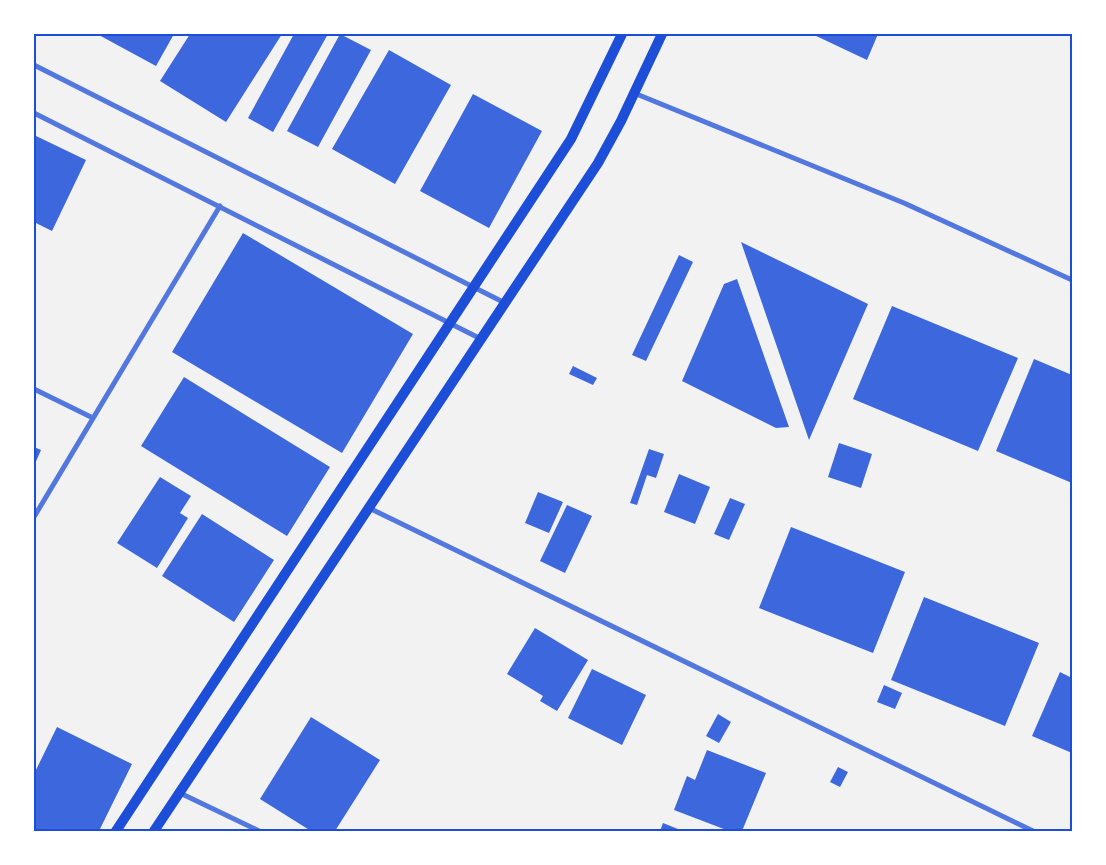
<svg xmlns="http://www.w3.org/2000/svg" width="1106" height="865" viewBox="0 0 1106 865" font-family="'Golos Text',sans-serif">
  <rect width="100%" height="100%" fill="#f2f2f2"/>
  <path fill="#3d67dc" d="M97 34H174L156 66Z
    M190 34H282L226 122 160 81Z
    M294 34H328L273 132 248 118Z
    M340 34 371 50 318 147 287 131Z
    M812 34H878L867 60Z
    M389 50 451 85 395 184 332 149Z
    M473 94 542 131 489 228 420 191Z
    M34 135 86 160 52 231 34 222Z
    M243 233 413 334 342 453 172 352Z
    M741 242 868 304 809 440Z
    M679 255 693 262 646 361 632 355Z
    M737 279 789 427 776 428 682 381 724 284Z
    M892 306 1018 358 978 451 853 399Z
    M1034 359 1072 375V483L996 451Z
    M573 366 597 378 593 385 569 374Z
    M184 377 330 467 287 536 141 446Z
    M839 443 872 454 861 488 828 477Z
    M34 447 41 450 34 466Z
    M649 449 664 454 656 478 647 475 637 505 630 503Z
    M679 474 710 487 695 524 664 512Z
    M160 477 191 496 180 513 188 518 157 568 117 543Z
    M538 492 563 502 549 533 525 523Z
    M730 498 745 504 729 540 714 534Z
    M567 505 592 516 565 573 540 561Z
    M202 514 274 560 234 622 162 576Z
    M791 527 905 572 873 653 759 608Z
    M924 597 1039 643 1005 726 891 680Z
    M535 628 588 660 557 711 540 701 543 696 507 674Z
    M592 669 646 695 622 745 568 718Z
    M1060 672 1072 678V753L1032 736Z
    M884 685 902 693 895 709 877 702Z
    M718 714 731 722 719 743 706 736Z
    M311 717 380 760 335 831H311L260 799Z
    M57 727 132 764 99 831H34V774Z
    M707 750 766 773 742 831H729L674 810 687 776 695 780Z
    M838 767 848 772 840 787 830 782Z
    M663 823 678 829 677 831H660Z"/>
  <g fill="none" stroke-linecap="round" stroke-linejoin="round">
    <path stroke="#5277de" stroke-width="5" d="M34 65 505 303
      M634 93 904 203 1072 280
      M34 113 481 339
      M34 389 93 418
      M369 508 1033 831
      M34 517 220 206
      M180 793 259 831"/>
    <path stroke="#1d4ed8" stroke-width="10" d="M116 831 571 139 622 34
      M154 831 598 163 621 121 662 34"/>
  </g>
  <rect width="1106" height="865" fill="none" stroke="#ffffff" stroke-width="70"/>
  <rect x="35" y="35" width="1036" height="795" fill="none" stroke="#1d4ed8" stroke-width="2"/>
</svg>
